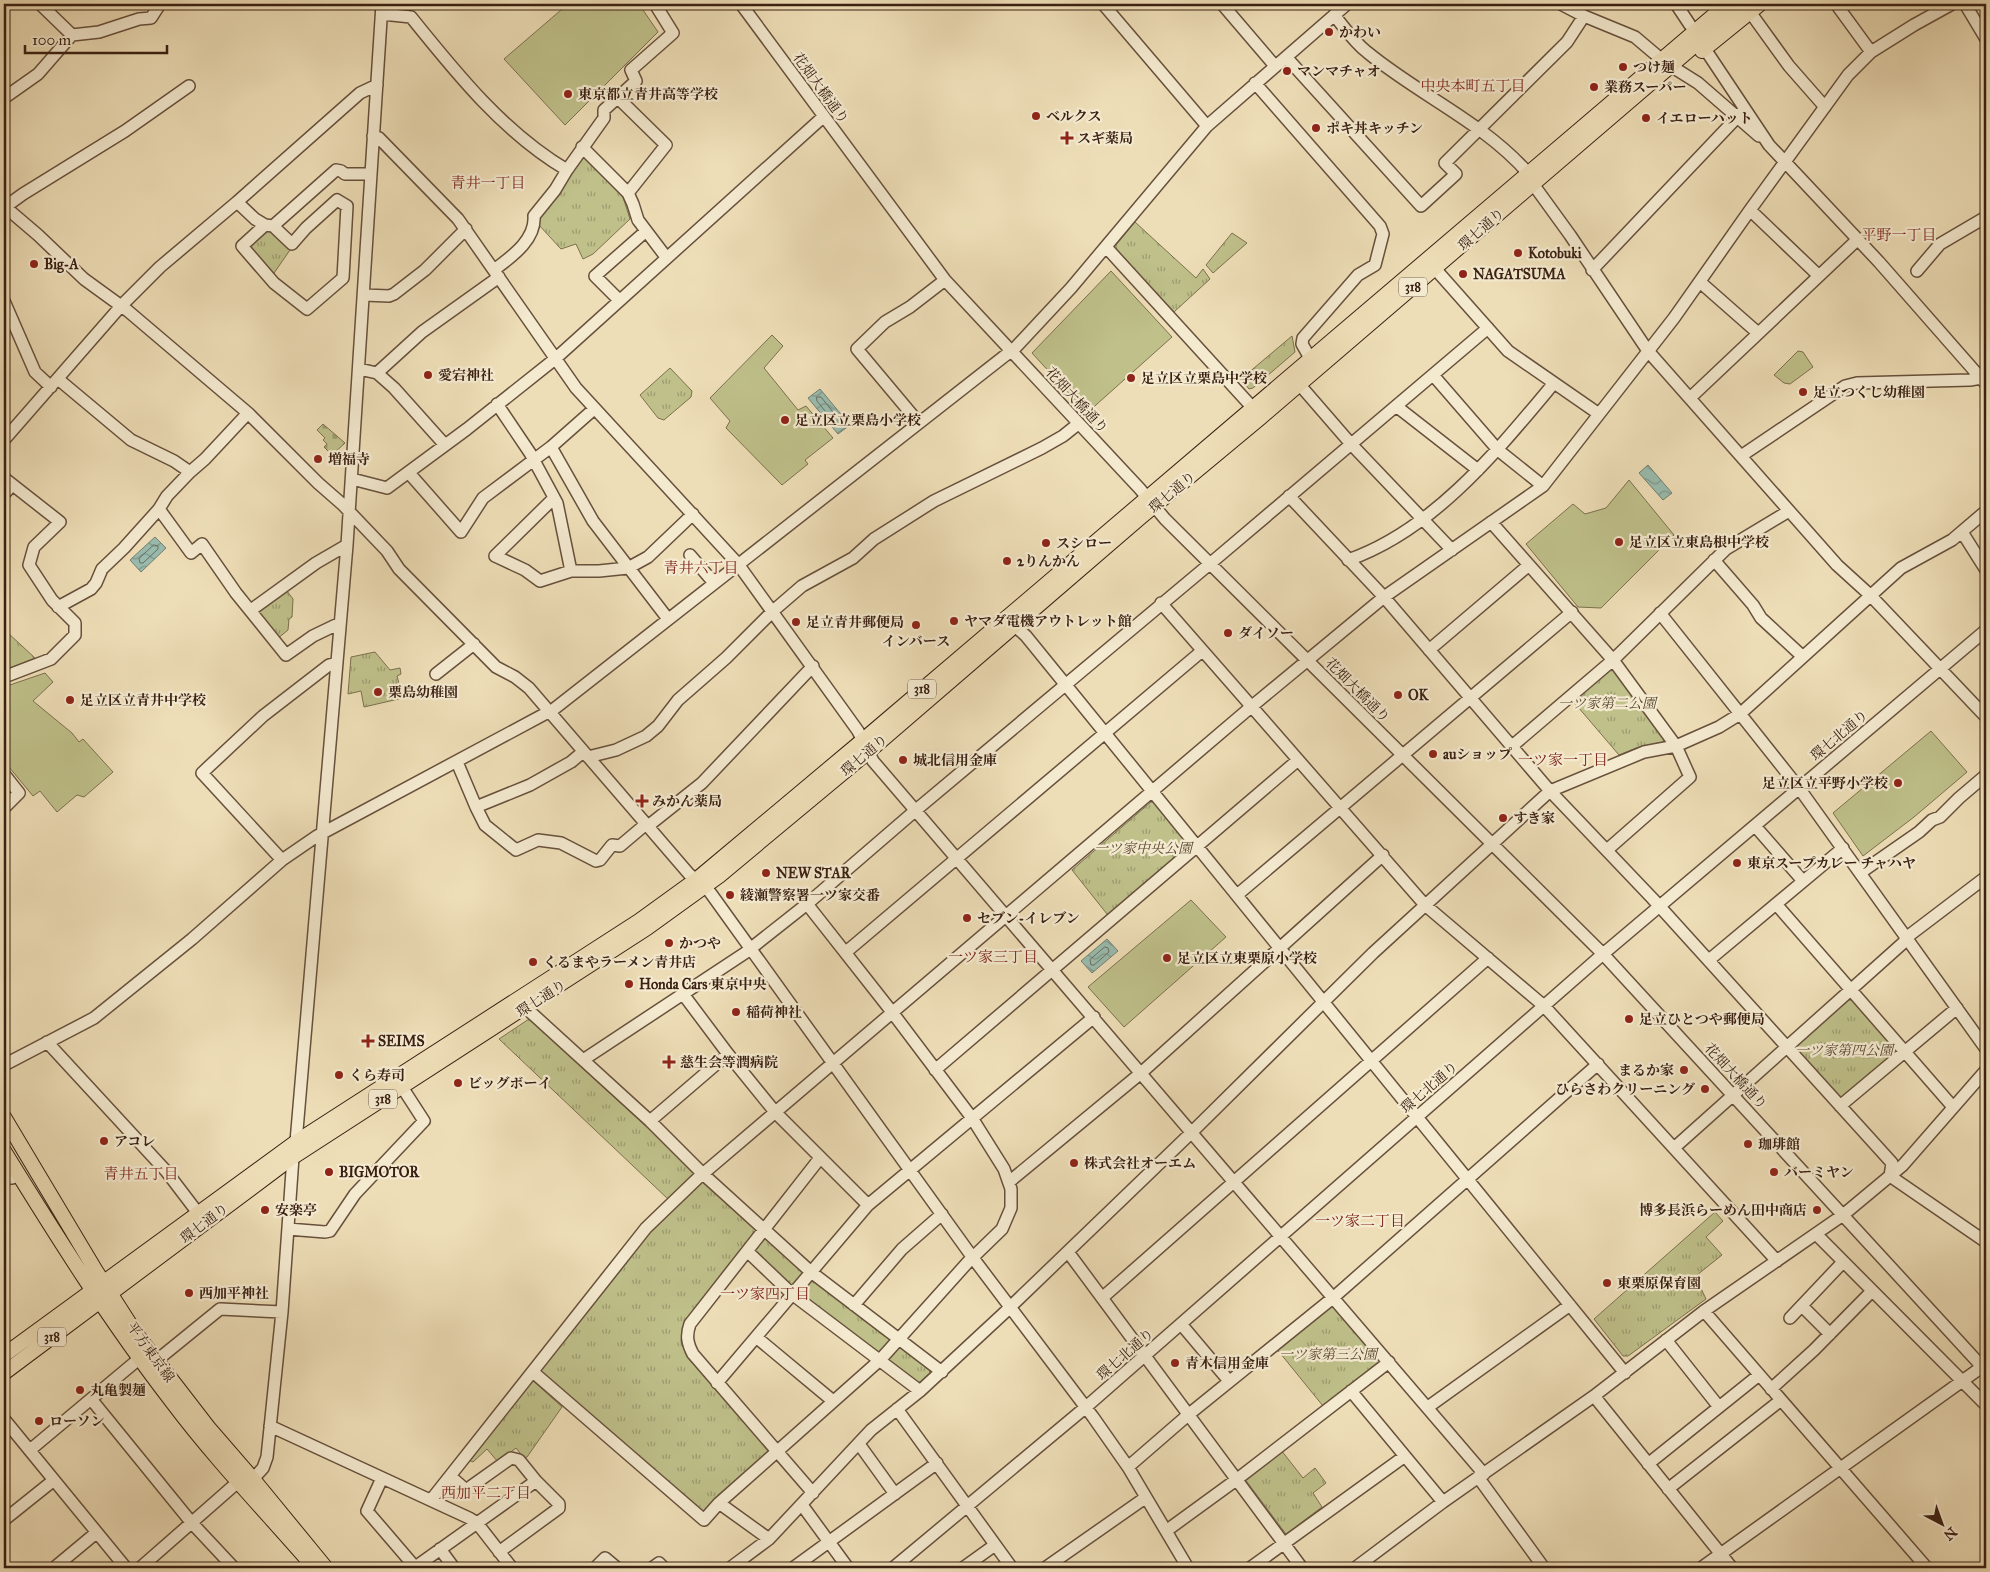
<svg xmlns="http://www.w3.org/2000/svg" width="1990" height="1572" viewBox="0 0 1990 1572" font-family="'IM FELL Great Primer','Noto Serif JP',serif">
  <defs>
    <pattern id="cemetery-stones" width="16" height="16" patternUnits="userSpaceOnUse" patternTransform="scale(1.25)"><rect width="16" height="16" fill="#bfc08a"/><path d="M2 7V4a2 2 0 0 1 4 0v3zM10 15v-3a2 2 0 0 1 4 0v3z" fill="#9c9c70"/></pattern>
    <pattern id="park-tufts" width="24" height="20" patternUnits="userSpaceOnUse" patternTransform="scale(1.25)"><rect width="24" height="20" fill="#bfc08a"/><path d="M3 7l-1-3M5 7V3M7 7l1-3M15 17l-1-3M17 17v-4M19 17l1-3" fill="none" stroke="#9c9c70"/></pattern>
    <pattern id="water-waves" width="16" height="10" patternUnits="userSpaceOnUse" patternTransform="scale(1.25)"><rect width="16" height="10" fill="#99bcaf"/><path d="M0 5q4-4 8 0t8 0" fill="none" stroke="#7e988d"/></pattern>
  </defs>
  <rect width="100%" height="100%" fill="#eedeb7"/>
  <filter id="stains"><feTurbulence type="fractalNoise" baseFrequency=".004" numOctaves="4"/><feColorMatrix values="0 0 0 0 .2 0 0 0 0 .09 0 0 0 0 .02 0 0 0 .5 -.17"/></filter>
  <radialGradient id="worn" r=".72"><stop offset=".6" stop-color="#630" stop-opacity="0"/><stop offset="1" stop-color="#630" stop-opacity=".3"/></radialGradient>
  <path fill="#bfc08a" stroke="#7c704e" d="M568 4H639L658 32 565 125 504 59Z
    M1111 271 1172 337 1087 413 1032 353Z
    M772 335 783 346 764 368 798 410 806 406 833 438 805 460 808 464 782 485 726 428 730 421 710 398Z
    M1798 351 1803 352 1813 367 1790 384 1784 383 1774 375Z
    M1629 480 1674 535 1601 608 1578 607 1526 544 1573 504 1585 514 1606 508Z
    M45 673 53 682 33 701 72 733 79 742 83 739 113 772 84 797 77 795 57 812 40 791 33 796 4 761V687Z
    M1931 731 1967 772 1914 817 1863 856 1833 813Z
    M1191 900 1226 937 1124 1027 1088 987Z"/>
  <path fill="url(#cemetery-stones)" stroke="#7c704e" d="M323 424 345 443 332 455 324 447 327 444 323 440 325 438 317 430Z"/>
  <path fill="url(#park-tufts)" stroke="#7c704e" d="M586 158 623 197 630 219 593 254 583 259 576 244 561 249 538 224 536 217 580 159Z
    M1135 222 1196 278 1203 269 1210 279 1174 312 1116 250V245Z
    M269 229 290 250 272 276 248 246 265 230Z
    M1232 233 1247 243 1213 273 1206 265Z
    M1292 336 1295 352 1253 388 1249 389 1241 379Z
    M670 368 692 391 691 397 664 420 658 418 640 395Z
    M287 591 293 599 292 617 289 619 288 630 277 639 258 616 259 610Z
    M8 633 35 658 7 669H4V637Z
    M375 652 390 670 400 668 401 674 397 676 403 698 364 707 361 691 348 694 351 657Z
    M1609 669H1613L1664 739 1663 742 1636 748 1619 755 1572 700Z
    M1151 802H1154L1189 845 1109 914H1107L1072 870Z
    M1847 1000H1853L1895 1049V1054L1841 1098H1837L1795 1051V1046Z
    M529 1019 695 1171 696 1175 669 1200 499 1039Z
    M704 1179 755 1225 756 1233 684 1324 681 1341 687 1357 769 1450 767 1456 700 1514 537 1371 647 1231Z
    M1715 1212 1723 1221 1706 1237 1722 1255 1697 1275V1280L1706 1299 1628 1356H1623L1594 1319Z
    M761 1237H767L803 1270V1276L794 1286H789L753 1253Z
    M809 1279H814L890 1338V1343L881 1353 876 1354 800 1296V1290Z
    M1330 1305 1334 1306 1380 1360V1364L1323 1406 1276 1348Z
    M899 1345 929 1369 930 1373 920 1382 916 1383 887 1362 895 1346Z
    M531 1379 562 1407 527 1457 524 1458 516 1448 498 1462 487 1449 473 1462 466 1459Z
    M1281 1450 1303 1478 1315 1468 1326 1483 1313 1493 1322 1507 1286 1534 1244 1478Z"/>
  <path fill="url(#water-waves)" stroke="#737e71" d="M820 389 850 425 838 434 808 398Z
    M1648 465 1672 493 1663 500 1639 473Z
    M155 537 166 548 141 572 130 560Z
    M1107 939 1118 951 1092 973 1081 961Z"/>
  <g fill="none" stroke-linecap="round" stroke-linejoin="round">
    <path stroke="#6a6e61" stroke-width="1" d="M817 397H821L841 422V426H837L817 401Z
      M154 545 158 546V549L143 563H140L139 559Z
      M1105 947 1108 948 1109 952 1094 965H1091L1090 960Z"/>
    <defs>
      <path id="minor" d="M40 4 72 35
        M741 4 945 280 1140 489 1165 519 1603 954 1986 1371
        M1103 4 1207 126
        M1222 4 1275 66
        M1561 4 1584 16 1635 37 1661 59
        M1676 4 1690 25
        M1836 4 1871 52
        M1965 4 1986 39
        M1750 12 1789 66 1825 107
        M382 14 411 17C456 73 504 133 567 170
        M1334 15C1344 27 1354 42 1367 52 1419 95 1483 122 1528 173
        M1705 49 1769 145 1879 262 1986 384
        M1286 57 1421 206 1456 174 1445 163 1567 42 1584 16
        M1671 66 1698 83 1759 136
        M1255 83 1380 226 1383 234 1375 265 1358 275 1303 338 1302 344 1310 358
        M617 97 666 145 628 193
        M4 98 38 74 72 35 99 32 139 19 151 18 160 4
        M373 136 379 138 458 219 576 388 738 564 858 731 873 761 1484 1474
        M582 147 628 193 633 204 638 220 666 257
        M1533 184 1570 235 1648 351 1837 565 1870 595 1986 717
        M237 202 255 219 265 225 273 226 292 244 306 228 337 200 347 206 343 278 307 309 274 283 242 246 265 225
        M4 206 38 235 84 279 128 311 248 413 318 483 342 504 387 551 399 569 496 667 515 677 529 688 689 874 706 887 712 895 973 1258 1093 1417 1128 1467 1188 1568
        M5 207 23 194 125 131 189 86
        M1750 210 1818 275
        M273 226 336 170 341 171 345 174H371
        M1106 247 1252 407
        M1430 263 1508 351 1599 414
        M494 270C511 257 536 240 534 216L555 190 567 170 604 118V110L636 81 631 70 673 33 655 4
        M1592 270 1745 109
        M1917 271 1940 244 1986 217
        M1700 282 1758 333
        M364 295 389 296 394 294 425 270 466 229
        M619 300 595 276 646 231
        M4 301 35 372 51 387
        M359 369 377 373 394 388 445 445
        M377 373 422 332 499 277
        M1433 375 1498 450 1543 486
        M58 379 131 440 174 461 190 472
        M1299 384 1351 444 1452 550
        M1690 398 1858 239
        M497 404 530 453 557 503 571 571
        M1396 406 1478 470
        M594 409 551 447 593 521 668 619
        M919 423 857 349 885 322 910 307 945 280
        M4 440 121 306 160 267 237 202 360 93 377 85
        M1741 456 1845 386 1857 383 1970 380 1986 377
        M409 473 461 532 483 498 551 447
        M4 478 60 522 34 547 29 565 52 600 75 623V635L51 659 4 677
        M352 479 387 488 467 429 555 359 823 117
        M4 494 12 485
        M1289 496 1384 597 1550 791 1652 898 1892 1163 1890 1176
        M554 498 495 556 525 570 540 581 571 571H599L628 568 648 557 693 514
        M159 509 191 553 202 544 236 593 286 655 313 636 340 623
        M1491 522 1613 660 1676 746 1690 777 1607 850
        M1962 532 1986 570
        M690 555 714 583
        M1348 560C1434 530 1498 450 1554 383
        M1714 560 1753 605 1761 618 1802 656
        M1161 603 1425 905 1544 1006 1777 1261
        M58 607 91 589 96 583 102 569 124 548 159 509 167 496 190 472 205 459 248 413
        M251 610 316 563 347 545
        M1660 613 1799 788 1986 1049
        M1015 626 1026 636 1625 1373
        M1429 650 1529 565
        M436 674 474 644
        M1511 747 1613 660 1726 549 1789 511
        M588 757 616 750 646 736 658 726 678 700 726 658 773 611 802 586 853 558 874 539 934 501 1042 448 1063 436 1078 424
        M457 762 476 807 485 825 516 850 538 840 561 843 596 861 600 860 612 845 620 846 646 824
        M4 774 19 793 4 808
        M476 807 530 785 571 762 583 752
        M648 826 702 783 813 666
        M1755 826 1803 881
        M282 860 202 773 263 716 329 665 337 663
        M1860 873 1919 832 1932 820 1940 817 1959 798 1986 775
        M1237 895 1572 612
        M1776 904 1953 1107
        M846 952 1202 651
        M1709 960 1843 848
        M683 994 728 1054 775 1112 868 1205
        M526 1008 650 1121 703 1174 811 1272 942 1372
        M47 1042 166 1171 198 1213
        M583 1060 745 953 807 904 916 810 1218 557 1488 328
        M4 1065 94 1018 192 939 282 860 317 836 554 709 1016 347 1071 288 1207 126 1347 4
        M935 1070 1298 760
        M1840 1106 1957 1008
        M650 1121 728 1054
        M1674 1148 1903 943 1911 934 1986 877
        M4 1175 6 1178H12L19 1176
        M1890 1176 1986 1242
        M1009 1182 1141 1073 1383 855
        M288 1229 325 1232 330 1231 355 1194 424 1121 402 1087
        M1816 1234 1986 1405
        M747 1251 792 1294 920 1391
        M1068 1252 1302 1568
        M1102 1298 1488 958
        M854 1305 902 1249 942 1214
        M1802 1306 1830 1334
        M1704 1311 1927 1568
        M1790 1318 1843 1262
        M1181 1324 1229 1381
        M756 1337 833 1401
        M1666 1340 1719 1407
        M156 1361 220 1309 282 1312
        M533 1372 704 1520 719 1503 880 1360 968 1262 1002 1229 1011 1208V1189L1004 1169 972 1118 892 1012 807 904
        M717 1383 868 1205 1094 1017
        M1771 1389 1814 1350 1872 1291
        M1351 1391 1443 1502
        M1594 1396 1732 1568
        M91 1399 191 1522 234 1568
        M1428 1407 1570 1305
        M897 1409 1012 1568
        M4 1419 126 1568
        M270 1426 469 1518 477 1523 512 1568
        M859 1444 895 1494
        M30 1450 140 1358
        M1648 1464 1759 1375
        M1128 1467 1188 1415 1334 1297 1598 1064
        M1478 1477 1544 1568
        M382 1478 367 1511 415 1567
        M253 1479 263 1468 267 1457 282 1312 293 1157 296 1142 347 545 382 4
        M1668 1489 1781 1400
        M813 1493 693 1354C687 1343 686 1335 690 1324L820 1158
        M431 1500 646 1228 698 1178 1251 707 1384 597 1543 486 1674 318 1750 210 1848 75 1871 52 1914 25 1952 4
        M719 1503 769 1539
        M802 1505 848 1568
        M4 1520 54 1480
        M1166 1531 1236 1480 1389 1362
        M440 1549 454 1568
        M499 1552 559 1508V1504L536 1481
        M54 1568 96 1533
        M140 1568 239 1481
        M414 1568 536 1481 519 1460 511 1458 466 1490 450 1476
        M595 1568 605 1558 617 1568
        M652 1568 659 1563 664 1568
        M730 1568 769 1539 871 1430 920 1391 1003 1314 1192 1132 1373 953 1550 791 1644 752 1676 746 1719 727 1740 714 1901 568 1952 540 1986 511
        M793 1568 937 1463
        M893 1568 1086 1407 1603 954 1986 630
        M963 1568 995 1545
        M1045 1568 1145 1498
        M1250 1568 1405 1456
        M1355 1568 1443 1502 1594 1396 1704 1311 1843 1215 1903 1165 1986 1070
        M1701 1568 1986 1364"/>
      <path id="major" d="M1702 51 1760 4
        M4 1117 96 1271 137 1335 208 1427 253 1479 326 1568
        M4 1151C57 1237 111 1323 173 1403 215 1459 266 1512 312 1565
        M4 1355 296 1142 639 921 697 879 863 740 1727 4
        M4 1373 293 1157 647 928 719 876 868 752 1141 517 1260 418 1743 4"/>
    </defs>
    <use href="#minor" stroke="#67503c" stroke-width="14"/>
    <use href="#major" stroke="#3a2013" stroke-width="16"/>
    <use href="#minor" stroke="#f4ead0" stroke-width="11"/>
    <use href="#major" stroke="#eedeb7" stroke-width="14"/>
  </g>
  <g fill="#8f2418" stroke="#f4ead0" stroke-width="2">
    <circle cx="1329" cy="32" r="5"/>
    <circle cx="1623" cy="67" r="5"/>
    <circle cx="1287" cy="71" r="5"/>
    <circle cx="1594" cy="87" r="5"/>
    <circle cx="568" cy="94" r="5"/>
    <circle cx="1036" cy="116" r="5"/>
    <circle cx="1646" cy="118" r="5"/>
    <circle cx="1316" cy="128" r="5"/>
    <path d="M1064.5 130.5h5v5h5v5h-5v5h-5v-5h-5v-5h5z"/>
    <circle cx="1518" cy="253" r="5"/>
    <circle cx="34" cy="264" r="5"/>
    <circle cx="1463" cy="274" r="5"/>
    <circle cx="428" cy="375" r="5"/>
    <circle cx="1131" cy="378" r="5"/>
    <circle cx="1803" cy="392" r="5"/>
    <circle cx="785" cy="420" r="5"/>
    <circle cx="318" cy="459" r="5"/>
    <circle cx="1619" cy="542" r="5"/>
    <circle cx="1046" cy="543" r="5"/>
    <circle cx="1007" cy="561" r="5"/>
    <circle cx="954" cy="621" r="5"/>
    <circle cx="796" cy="622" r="5"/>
    <circle cx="916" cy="625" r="5"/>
    <circle cx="1228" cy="633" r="5"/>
    <circle cx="378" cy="692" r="5"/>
    <circle cx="1398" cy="695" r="5"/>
    <circle cx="70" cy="700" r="5"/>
    <circle cx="1433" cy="754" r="5"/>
    <circle cx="903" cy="760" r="5"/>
    <circle cx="1898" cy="783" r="5"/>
    <path d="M639.5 793.5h5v5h5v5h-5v5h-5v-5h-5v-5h5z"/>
    <circle cx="1503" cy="818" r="5"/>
    <circle cx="1737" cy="863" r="5"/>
    <circle cx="766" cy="873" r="5"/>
    <circle cx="730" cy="895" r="5"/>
    <circle cx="967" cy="918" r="5"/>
    <circle cx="669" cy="943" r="5"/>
    <circle cx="1167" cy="958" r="5"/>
    <circle cx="533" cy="962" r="5"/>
    <circle cx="629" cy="984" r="5"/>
    <circle cx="736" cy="1012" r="5"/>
    <circle cx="1629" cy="1019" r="5"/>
    <path d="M365.5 1033.5h5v5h5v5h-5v5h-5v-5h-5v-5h5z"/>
    <path d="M666.5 1054.5h5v5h5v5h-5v5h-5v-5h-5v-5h5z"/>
    <circle cx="1684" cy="1070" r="5"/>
    <circle cx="339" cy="1075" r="5"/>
    <circle cx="458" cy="1083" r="5"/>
    <circle cx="1705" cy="1089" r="5"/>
    <circle cx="104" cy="1141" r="5"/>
    <circle cx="1748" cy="1144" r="5"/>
    <circle cx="1074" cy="1163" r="5"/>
    <circle cx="329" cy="1172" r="5"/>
    <circle cx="1774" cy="1172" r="5"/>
    <circle cx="265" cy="1210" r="5"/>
    <circle cx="1817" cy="1210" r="5"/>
    <circle cx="1607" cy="1283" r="5"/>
    <circle cx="189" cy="1293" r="5"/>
    <circle cx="1175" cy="1363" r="5"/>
    <circle cx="80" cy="1390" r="5"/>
    <circle cx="39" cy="1421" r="5"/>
  </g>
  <g text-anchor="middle" stroke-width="4.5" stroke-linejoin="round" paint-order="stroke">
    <g fill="#f4ead0" stroke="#725d4c" stroke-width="1">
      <rect x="1399" y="277.5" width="28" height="19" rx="4"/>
      <rect x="908" y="679.5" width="28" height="19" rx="4"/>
      <rect x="369" y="1089.5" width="28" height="19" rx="4"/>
      <rect x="38" y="1327.5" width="28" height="19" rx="4"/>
    </g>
    <g font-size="12" font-weight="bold" fill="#3a2013">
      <text x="1413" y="291">318</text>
      <text x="922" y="693">318</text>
      <text x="383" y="1103">318</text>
      <text x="52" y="1341">318</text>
    </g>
    <g font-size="14" font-weight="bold" fill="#3a2013" stroke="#f4ead0" text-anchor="start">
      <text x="1339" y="37">かわい</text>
      <text x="1633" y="72">つけ麺</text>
      <text x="1297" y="76">マンマチャオ</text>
      <text x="1604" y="92">業務スーパー</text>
      <text x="578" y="99">東京都立青井高等学校</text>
      <text x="1046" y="121">ベルクス</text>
      <text x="1656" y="123">イエローハット</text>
      <text x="1326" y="133">ポキ丼キッチン</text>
      <text x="1077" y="143">スギ薬局</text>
      <text x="1528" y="258">Kotobuki</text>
      <text x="44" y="269">Big-A</text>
      <text x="1473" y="279">NAGATSUMA</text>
      <text x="438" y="380">愛宕神社</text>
      <text x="1141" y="383">足立区立栗島中学校</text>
      <text x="1813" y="397">足立つくし幼稚園</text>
      <text x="795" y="425">足立区立栗島小学校</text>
      <text x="328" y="464">増福寺</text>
      <text x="1629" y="547">足立区立東島根中学校</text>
      <text x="1056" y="548">スシロー</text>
      <text x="1017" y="566">2りんかん</text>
      <text x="964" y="626">ヤマダ電機アウトレット館</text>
      <text x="806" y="627">足立青井郵便局</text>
      <text x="1238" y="638">ダイソー</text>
      <text x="916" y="646" text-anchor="middle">インバース</text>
      <text x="388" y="697">栗島幼稚園</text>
      <text x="1408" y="700">OK</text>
      <text x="80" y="705">足立区立青井中学校</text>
      <text x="1443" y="759">auショップ</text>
      <text x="913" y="765">城北信用金庫</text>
      <text x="1888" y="788" text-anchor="end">足立区立平野小学校</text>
      <text x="652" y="806">みかん薬局</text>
      <text x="1513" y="823">すき家</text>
      <text x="1747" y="868">東京スープカレー チャハヤ</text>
      <text x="776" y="878">NEW STAR</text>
      <text x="740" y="900">綾瀬警察署一ツ家交番</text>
      <text x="977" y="923">セブン-イレブン</text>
      <text x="679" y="948">かつや</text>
      <text x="1177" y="963">足立区立東栗原小学校</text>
      <text x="543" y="967">くるまやラーメン青井店</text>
      <text x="639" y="989">Honda Cars 東京中央</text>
      <text x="746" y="1017">稲荷神社</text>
      <text x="1639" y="1024">足立ひとつや郵便局</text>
      <text x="378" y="1046">SEIMS</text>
      <text x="680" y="1067">慈生会等潤病院</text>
      <text x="1674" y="1075" text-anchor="end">まるか家</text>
      <text x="349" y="1080">くら寿司</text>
      <text x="468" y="1088">ビッグボーイ</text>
      <text x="1695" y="1094" text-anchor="end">ひらさわクリーニング</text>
      <text x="114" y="1146">アコレ</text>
      <text x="1758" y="1149">珈琲館</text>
      <text x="1084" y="1168">株式会社オーエム</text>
      <text x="339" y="1177">BIGMOTOR</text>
      <text x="1784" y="1177">バーミヤン</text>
      <text x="275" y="1215">安楽亭</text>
      <text x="1807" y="1215" text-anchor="end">博多長浜らーめん田中商店</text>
      <text x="1617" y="1288">東栗原保育園</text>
      <text x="199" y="1298">西加平神社</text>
      <text x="1185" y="1368">青木信用金庫</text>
      <text x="90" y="1395">丸亀製麺</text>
      <text x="49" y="1426">ローソン</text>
    </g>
    <g font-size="14" fill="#3a2013" stroke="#f4ead0">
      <text transform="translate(821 88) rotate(54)" y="5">花畑大橋通り</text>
      <text transform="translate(1481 229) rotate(-41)" y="5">環七通り</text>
      <text transform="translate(1077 400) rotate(47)" y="5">花畑大橋通り</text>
      <text transform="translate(1172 492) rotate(-40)" y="5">環七通り</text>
      <text transform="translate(1358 690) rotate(45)" y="5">花畑大橋通り</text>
      <text transform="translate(1839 735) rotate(-40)" y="5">環七北通り</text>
      <text transform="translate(864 755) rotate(-40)" y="5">環七通り</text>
      <text transform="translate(541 998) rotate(-33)" y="5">環七通り</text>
      <text transform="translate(1736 1076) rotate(47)" y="5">花畑大橋通り</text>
      <text transform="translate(1429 1087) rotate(-41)" y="5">環七北通り</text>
      <text transform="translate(204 1223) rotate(-37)" y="5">環七通り</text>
      <text transform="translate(151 1352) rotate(54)" y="5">平方東京線</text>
      <text transform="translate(1125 1354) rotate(-41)" y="5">環七北通り</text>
    </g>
    <g font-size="14" font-style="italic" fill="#5b4831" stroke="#f4ead0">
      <text x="1607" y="708">一ツ家第二公園</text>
      <text x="1143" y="853">一ツ家中央公園</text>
      <text x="1844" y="1055">一ツ家第四公園</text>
      <text x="1328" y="1359">一ツ家第三公園</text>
    </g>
    <g font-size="15" fill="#7a1f14" stroke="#f4ead0">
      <text x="1473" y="91">中央本町五丁目</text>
      <text x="488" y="188">青井一丁目</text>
      <text x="1899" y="240">平野一丁目</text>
      <text x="701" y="573">青井六丁目</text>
      <text x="1563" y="765">一ツ家一丁目</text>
      <text x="993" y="962">一ツ家三丁目</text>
      <text x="141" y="1179">青井五丁目</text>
      <text x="1360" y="1226">一ツ家二丁目</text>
      <text x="765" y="1299">一ツ家四丁目</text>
      <text x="486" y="1498">西加平二丁目</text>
    </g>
  </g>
  <rect width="1990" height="1572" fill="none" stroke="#eedeb7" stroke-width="20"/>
  <rect x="5" y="5" width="1980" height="1562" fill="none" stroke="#3a2013" stroke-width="2.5"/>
  <rect x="10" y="10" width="1970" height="1552" fill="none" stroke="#3a2013"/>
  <g transform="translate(1942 1524) rotate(139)" stroke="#f4ead0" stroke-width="4" paint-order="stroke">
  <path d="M0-4L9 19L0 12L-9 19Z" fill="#3a2013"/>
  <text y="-8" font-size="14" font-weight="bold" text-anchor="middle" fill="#3a2013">N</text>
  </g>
  <path d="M25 45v8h142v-8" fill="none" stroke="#3a2013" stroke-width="2.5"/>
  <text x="32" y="45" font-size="15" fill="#3a2013" stroke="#f4ead0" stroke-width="4" paint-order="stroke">100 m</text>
  <rect width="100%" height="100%" filter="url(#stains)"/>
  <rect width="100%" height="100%" fill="url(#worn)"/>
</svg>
